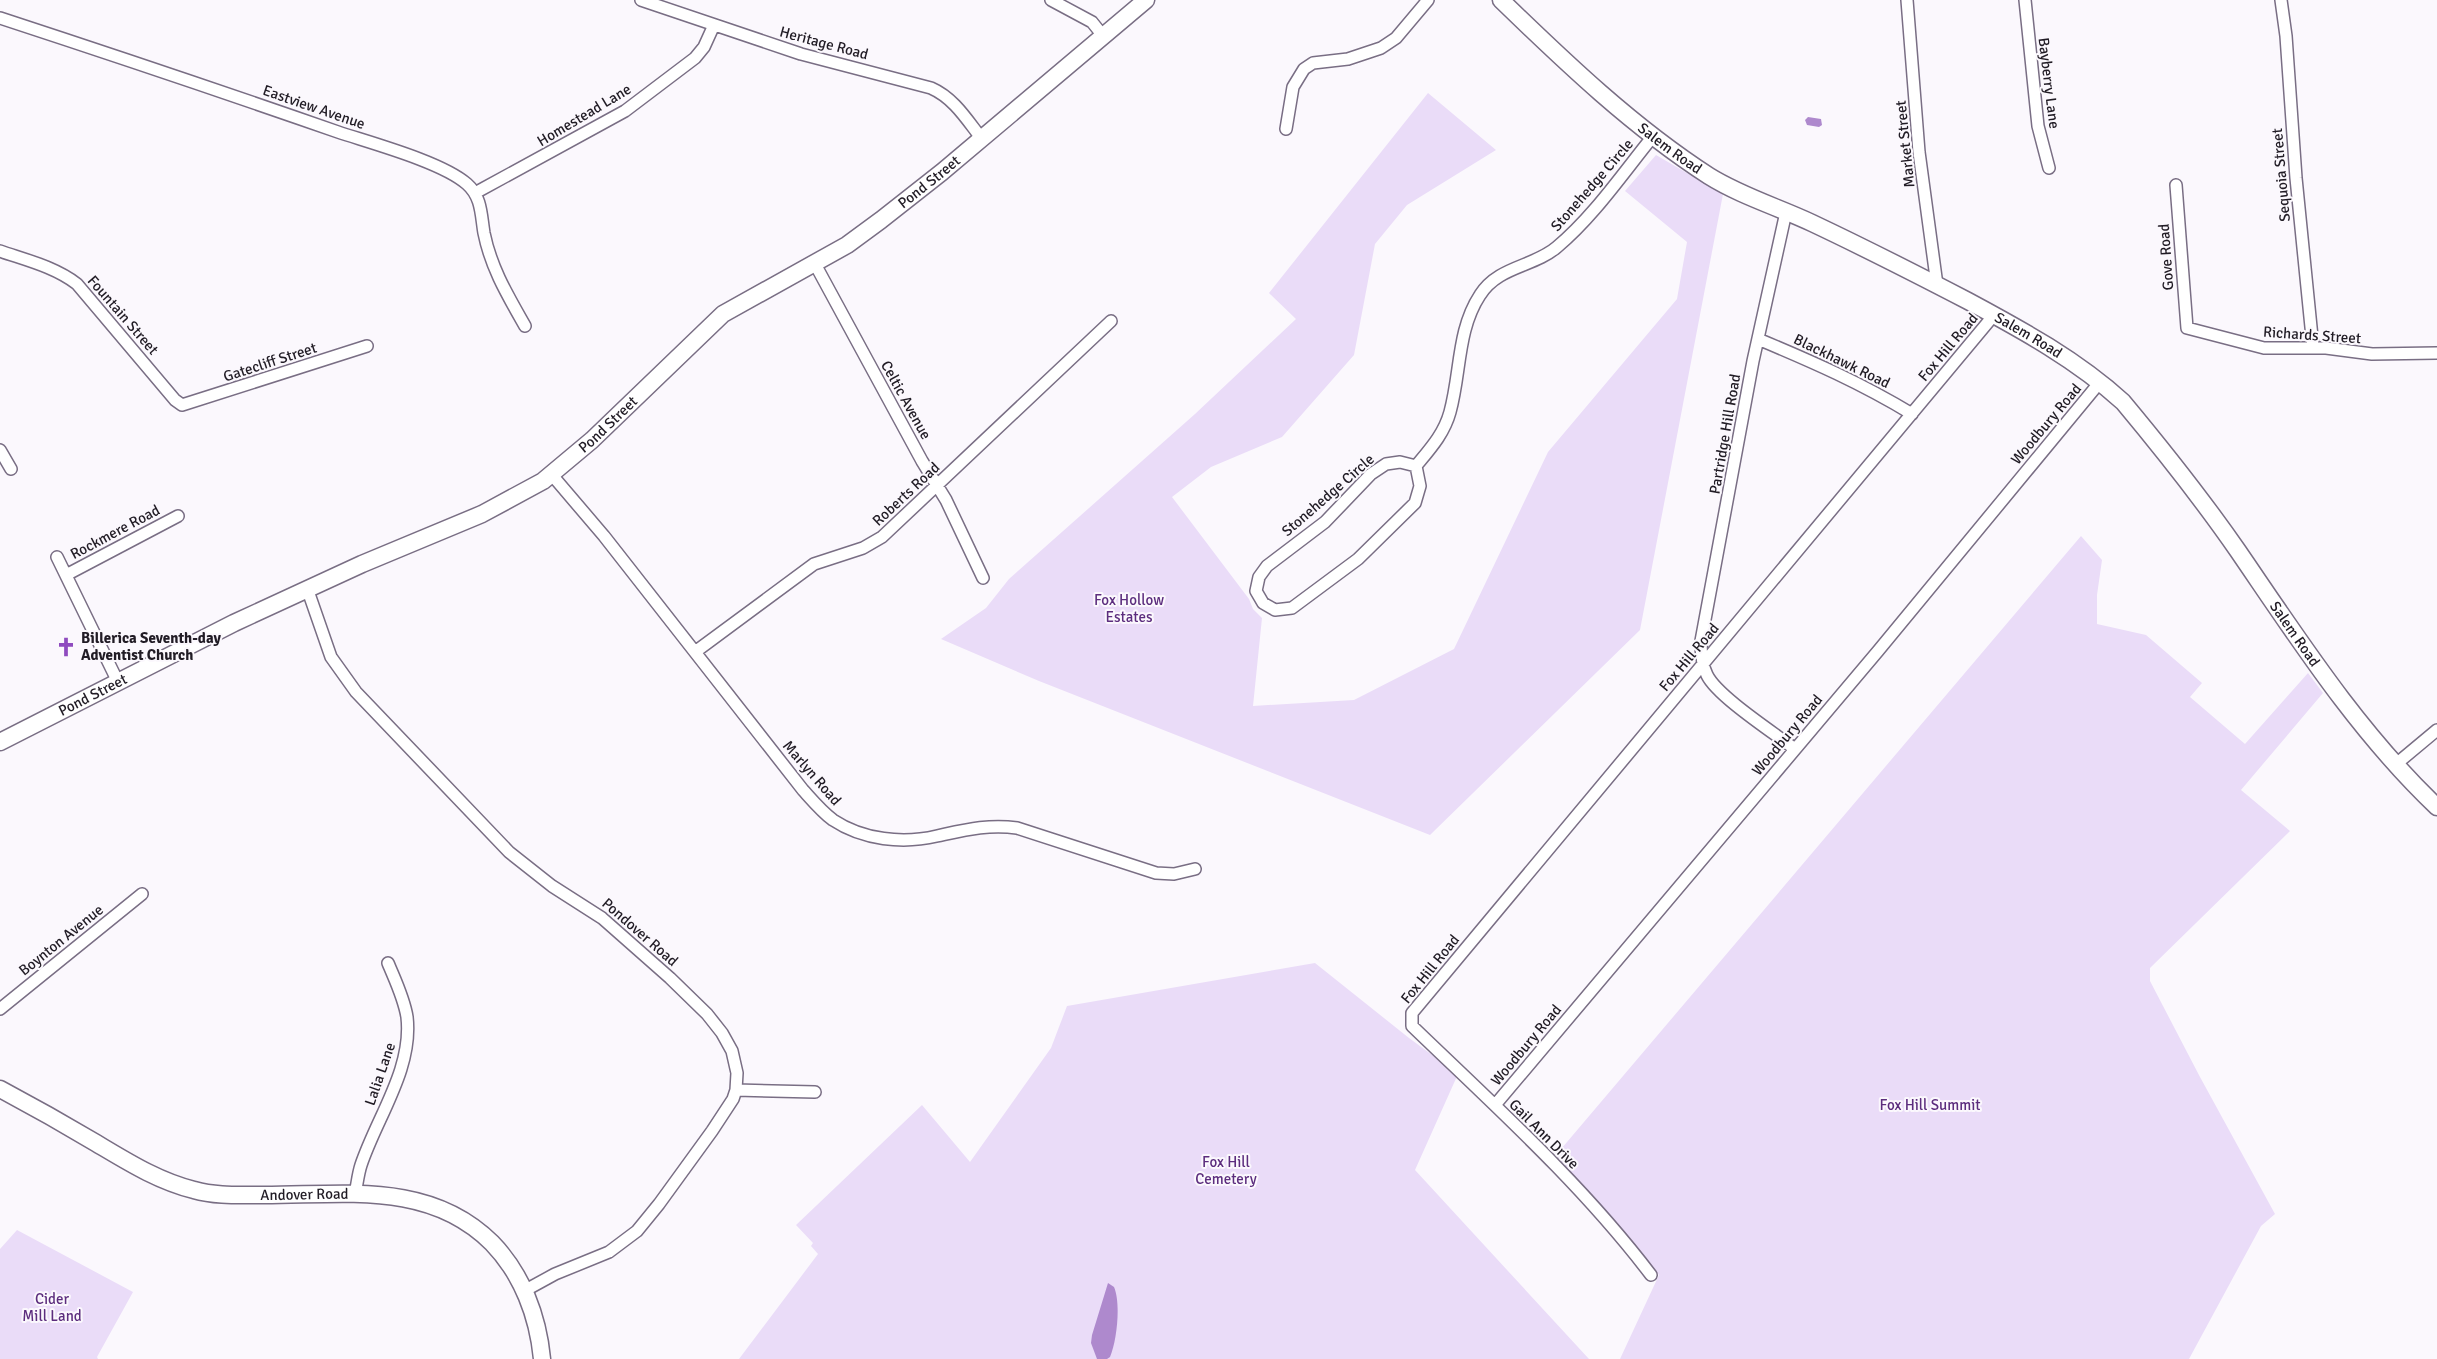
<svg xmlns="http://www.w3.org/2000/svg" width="2437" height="1359" viewBox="0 0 2437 1359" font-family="Signika,sans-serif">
  <rect width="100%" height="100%" fill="#fbf8fd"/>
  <path fill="#eadcf8" d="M1428 93 1496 150 1407 205 1375 244 1354 355 1282 437 1211 467 1172 497 1249 599 1253 609 1262 618 1253 706 1354 700 1454 649 1548 452 1677 299 1687 242 1625 191 1656 155 1723 194 1640 630 1430 835 1039 681 941 639 986 608 1009 579 1195 414 1296 319 1269 293Z
    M2081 536 2102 560 2097 595V624L2146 635 2202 683 2190 697 2245 744 2308 673 2323 693 2241 790 2290 831 2150 968V981L2200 1077 2275 1214 2261 1226 2189 1359H1620L1659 1275 1556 1155Z
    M1315 963 1409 1038 1458 1074 1415 1170 1589 1359H739L818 1254 811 1246 813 1243 796 1225 922 1105 970 1162 1051 1048 1067 1006Z
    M17 1230 133 1292 97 1357 98 1359H0V1249Z"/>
  <path fill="#ae89cd" d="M1808 117 1821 119 1822 125 1819 127 1807 125 1805 120Z
    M1108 1283 1114 1287C1121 1303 1117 1341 1110 1357L1107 1359H1097L1091 1343 1092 1335Z"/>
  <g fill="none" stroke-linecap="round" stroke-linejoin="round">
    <defs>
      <path id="street" d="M641 0 801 54 931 88C954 98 967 120 982 139
        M1051 0 1092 22 1104 37
        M1907 0 1919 152 1937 285
        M2025 0 2038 126 2049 168
        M2281 0 2286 36 2296 178 2313 347
        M0 18C113 55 226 93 338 132 371 143 442 162 467 184 482 197 481 216 484 233 491 268 508 296 525 326
        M1286 129 1293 87 1304 69 1313 63 1348 59 1381 48 1396 38 1428 0
        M2176 185 2187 328 2264 348H2326L2372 354 2437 353
        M475 193 625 111 695 58 704 47 714 25
        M1786 212 1753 361 1701 641C1701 652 1702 665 1707 675 1717 696 1774 733 1795 749
        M0 251C26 260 55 267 77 284L175 400 182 405 367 346
        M815 264 922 461 946 500 983 578
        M1758 339C1813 362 1861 383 1912 414
        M0 450 11 469
        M1400 462 1416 466 1420 486 1415 503 1358 559 1292 608 1275 610 1263 603 1256 591 1259 577 1267 566 1325 522 1371 474 1386 464Z
        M1416 466C1430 449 1444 434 1450 412 1461 372 1457 330 1480 295 1498 266 1534 267 1557 247 1594 216 1623 173 1654 135
        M552 475 604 536 803 790C812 800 822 812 833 820 863 840 903 844 937 836 965 830 988 824 1017 828L1156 873 1174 874 1195 869
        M57 557 118 682
        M66 575 178 516
        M307 588 331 657 356 692 509 852 552 886 602 918 670 978 707 1014 722 1033 732 1051 737 1073 736 1090 733 1099 712 1131 659 1204 637 1231 609 1252 555 1274 524 1291
        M695 652 814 564 863 548 882 537 1111 321
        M2395 765 2437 730
        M0 1009 142 894
        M736 1090 815 1092
        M1495 1105 1878 651 2100 382
        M355 1194C357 1185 358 1174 361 1165 377 1117 413 1069 407 1017 404 998 395 980 388 963
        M1651 1275C1581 1183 1495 1106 1412 1026V1013L1994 315"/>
      <g id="secondary">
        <path id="s1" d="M1501 0C1566 63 1633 127 1709 176 1741 196 1778 207 1812 223 1865 248 1916 274 1968 301 2022 330 2077 360 2123 402 2163 450 2202 499 2238 551 2299 640 2358 732 2437 807"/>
        <path id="s2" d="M0 742 234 623 362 564 482 514 543 481 592 440 723 314 847 245 881 220 942 172 1146 0"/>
        <path id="s3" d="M0 1089C32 1106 64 1124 96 1143 128 1162 158 1181 194 1190 215 1196 237 1195 258 1195 340 1196 428 1179 492 1243 522 1274 538 1316 542 1359"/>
      </g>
    </defs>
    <use href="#street" stroke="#796e84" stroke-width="14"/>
    <use href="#secondary" stroke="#796e84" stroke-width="19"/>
    <use href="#street" stroke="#fff" stroke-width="11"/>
    <use href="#secondary" stroke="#fff" stroke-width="16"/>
  </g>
  <defs>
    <symbol id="church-bare" viewBox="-9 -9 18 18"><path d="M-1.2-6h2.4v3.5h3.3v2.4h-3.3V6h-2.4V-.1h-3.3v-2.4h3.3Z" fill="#8f4bbf" stroke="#fbf8fd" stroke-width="2.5" paint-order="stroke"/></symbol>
  </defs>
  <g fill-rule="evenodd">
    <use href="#church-bare" x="52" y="633" width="28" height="28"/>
  </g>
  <g text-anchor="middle" stroke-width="4" stroke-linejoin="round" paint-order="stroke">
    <g font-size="15" fill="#211c25" stroke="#fbf8fd">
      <text transform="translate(824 43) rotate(15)" y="5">Heritage Road</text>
      <text transform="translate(2049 83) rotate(83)" y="5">Bayberry Lane</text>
      <text transform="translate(314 107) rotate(19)" y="5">Eastview Avenue</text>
      <text transform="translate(584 115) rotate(-31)" y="5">Homestead Lane</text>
      <text transform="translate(1905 144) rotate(-96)" y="5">Market Street</text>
      <text dy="5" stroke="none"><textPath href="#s1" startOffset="225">Salem Road</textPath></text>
      <text transform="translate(2281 175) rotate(-95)" y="5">Sequoia Street</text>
      <text dy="5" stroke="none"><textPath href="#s2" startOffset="1094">Pond Street</textPath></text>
      <text transform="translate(1592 185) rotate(-49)" y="5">Stonehedge Circle</text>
      <text transform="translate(2166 257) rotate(-94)" y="5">Gove Road</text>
      <text transform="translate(123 315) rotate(49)" y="5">Fountain Street</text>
      <text dy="5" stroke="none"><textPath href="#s1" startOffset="630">Salem Road</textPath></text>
      <text transform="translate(2312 335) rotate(4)" y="5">Richards Street</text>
      <text transform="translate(1948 347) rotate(-50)" y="5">Fox Hill Road</text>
      <text transform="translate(1842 361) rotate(26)" y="5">Blackhawk Road</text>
      <text transform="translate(270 362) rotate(-18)" y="5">Gatecliff Street</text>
      <text transform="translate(906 400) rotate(61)" y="5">Celtic Avenue</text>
      <text dy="5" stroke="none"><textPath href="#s2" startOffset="689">Pond Street</textPath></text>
      <text transform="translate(2046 424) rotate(-50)" y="5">Woodbury Road</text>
      <text transform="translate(1725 434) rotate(-80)" y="5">Partridge Hill Road</text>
      <text transform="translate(906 494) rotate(-43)" y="5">Roberts Road</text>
      <text transform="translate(1328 495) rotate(-41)" y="5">Stonehedge Circle</text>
      <text transform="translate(115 532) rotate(-28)" y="5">Rockmere Road</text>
      <text dy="5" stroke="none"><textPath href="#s1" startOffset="1035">Salem Road</textPath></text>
      <text transform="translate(1689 657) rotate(-50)" y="5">Fox Hill Road</text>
      <text dy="5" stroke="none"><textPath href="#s2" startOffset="104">Pond Street</textPath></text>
      <text transform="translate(1787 735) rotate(-50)" y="5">Woodbury Road</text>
      <text transform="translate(812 773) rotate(49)" y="5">Marlyn Road</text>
      <text transform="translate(640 932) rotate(41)" y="5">Pondover Road</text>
      <text transform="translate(61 940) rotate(-39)" y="5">Boynton Avenue</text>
      <text transform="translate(1430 969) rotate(-51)" y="5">Fox Hill Road</text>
      <text transform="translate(1526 1045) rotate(-50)" y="5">Woodbury Road</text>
      <text transform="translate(380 1074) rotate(-71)" y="5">Lalia Lane</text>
      <text transform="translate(1544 1134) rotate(45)" y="5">Gail Ann Drive</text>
      <text dy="5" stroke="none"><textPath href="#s3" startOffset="330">Andover Road</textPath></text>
    </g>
    <g font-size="15" fill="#5c2d7e" stroke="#fbf8fd">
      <text x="1129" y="605">Fox Hollow<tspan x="1129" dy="17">Estates</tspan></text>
      <text x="1930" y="1110">Fox Hill Summit</text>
      <text x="1226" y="1167">Fox Hill<tspan x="1226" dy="17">Cemetery</tspan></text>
      <text x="52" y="1304">Cider<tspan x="52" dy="17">Mill Land</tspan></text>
    </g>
    <g font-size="15" font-weight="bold" fill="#211c25" stroke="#fbf8fd" text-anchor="start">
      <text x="81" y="643">Billerica Seventh-day<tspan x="81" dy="17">Adventist Church</tspan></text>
    </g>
  </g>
</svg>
